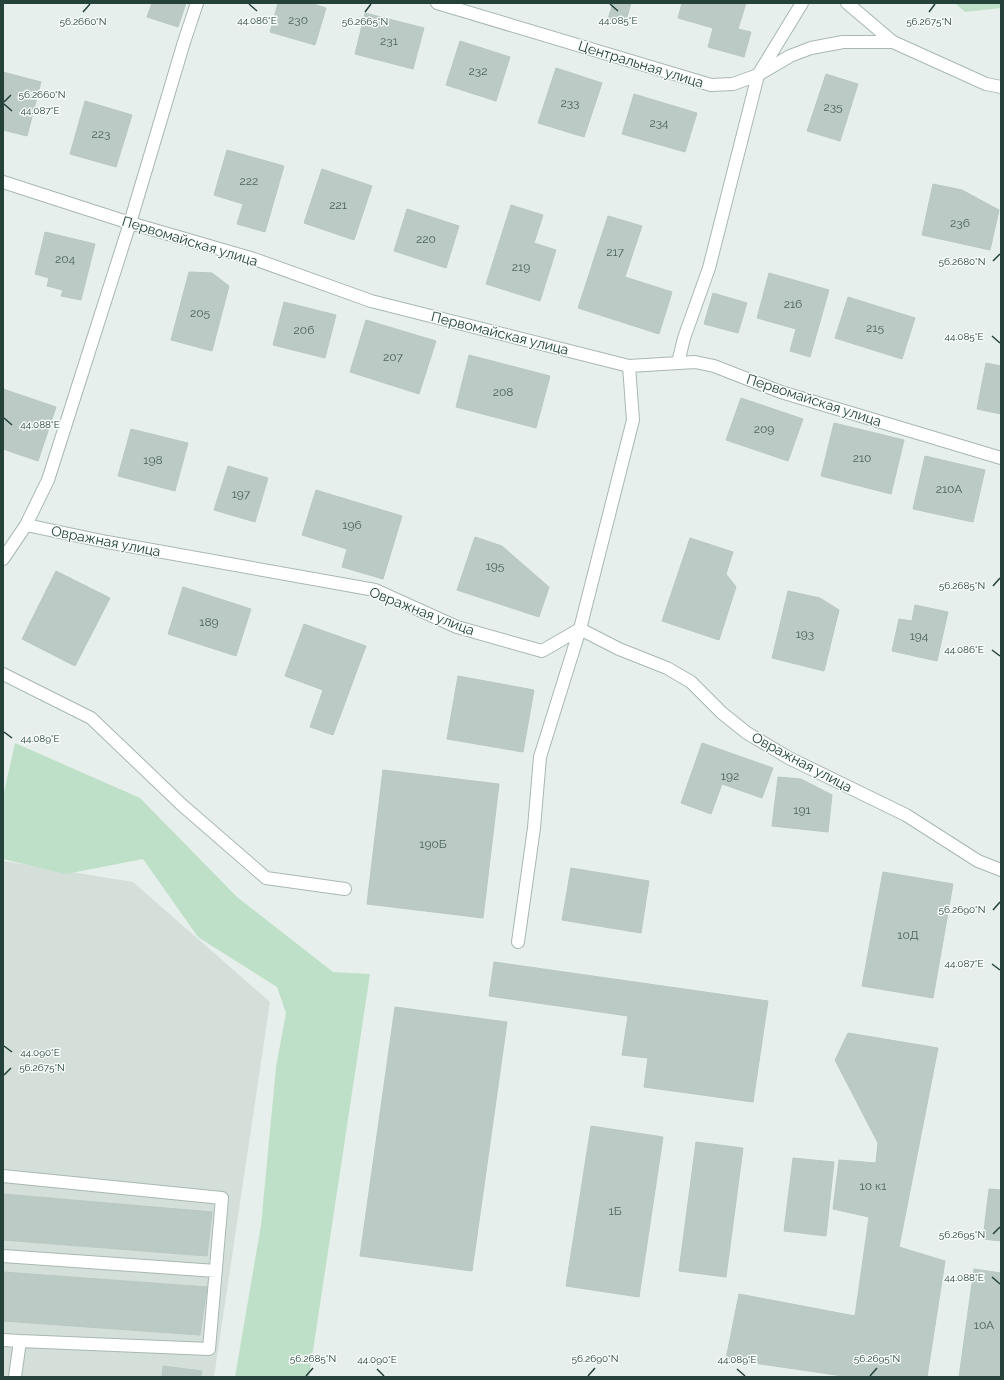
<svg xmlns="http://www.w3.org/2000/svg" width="1004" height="1380" viewBox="0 0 1004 1380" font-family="Raleway,sans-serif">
  <rect width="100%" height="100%" fill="#e6efeb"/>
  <path fill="#d4dfda" d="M3 861 133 882 270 1002 214 1377H3Z"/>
  <path fill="#bfe0c8" d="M955 3H1001V8L965 12Z
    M15 743 140 798 237 897 333 972 370 974 309 1377H235L261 1225 276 1067 286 1013 277 987 198 937 143 859 66 874 3 859V797Z"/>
  <path fill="#bbcac4" stroke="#b8c9c2" d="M152 3H186L178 27 147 17Z
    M278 3H310L326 8 315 45 270 32Z
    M613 3H631L625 24 608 19Z
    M682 3H746L738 29 751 32 744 57 708 47 713 28 678 18Z
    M365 13 424 28 413 69 355 54Z
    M460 41 510 57 496 101 446 85Z
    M556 68 602 83 584 137 538 123Z
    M3 72 41 82 27 136 3 130Z
    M826 74 858 84 840 141 807 131Z
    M634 94 697 113 685 152 622 134Z
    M85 101 132 115 116 167 70 154Z
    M227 150 284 166 265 232 237 224 243 204 214 195Z
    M322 169 372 186 354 240 304 223Z
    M933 184 962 190 999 210 990 250 922 235Z
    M511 205 543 215 534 243 556 250 540 301 486 284Z
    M407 209 459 226 446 268 394 251Z
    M608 216 642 226 625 277 672 292 659 334 578 308Z
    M45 232 95 244 81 300 61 296 63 290 47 286 49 278 35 274Z
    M189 272 212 273 229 286 212 351 171 340Z
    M769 273 829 290 810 357 790 351 796 329 757 318Z
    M713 293 747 303 738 333 704 324Z
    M848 297 915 318 902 359 835 338Z
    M284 302 336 315 325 358 273 345Z
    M366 320 436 341 419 394 350 372Z
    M469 355 550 376 536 428 456 407Z
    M986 363 1001 366V414L977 409Z
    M3 389 56 407 38 461 3 449Z
    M741 398 803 419 788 461 726 440Z
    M834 423 904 440 891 494 821 476Z
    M131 429 188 443 175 491 118 476Z
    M925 456 985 470 973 522 913 509Z
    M228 466 268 478 255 522 214 510Z
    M316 490 402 516 383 579 342 567 347 549 302 535Z
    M475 537 502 546 549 587 539 617 457 590Z
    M690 538 733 552 726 574 736 587 719 640 662 621Z
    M56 571 110 598 75 666 22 639Z
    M183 587 251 609 236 656 168 634Z
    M788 591 820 598 839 610 824 671 772 658Z
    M915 605 948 612 937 661 892 651 899 619 912 621Z
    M304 624 366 646 333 735 310 727 323 690 285 676Z
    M458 676 534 690 523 752 447 739Z
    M702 743 773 768 762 798 722 784 711 814 681 803Z
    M383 770 499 784 483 918 367 904Z
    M778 777 801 779 832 795 828 832 772 826Z
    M571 868 649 881 641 933 562 920Z
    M883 872 953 884 933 998 862 986Z
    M494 962 768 1001 753 1102 644 1087 648 1058 622 1055 628 1016 489 996Z
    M395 1007 507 1022 472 1271 360 1256Z
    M848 1033 938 1048 899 1247 945 1261 927 1377H850L726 1359 739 1294 855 1316 869 1217 833 1209 839 1160 876 1163 878 1143 835 1060Z
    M591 1126 663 1137 639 1297 566 1286Z
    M696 1142 743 1148 726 1277 679 1271Z
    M793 1158 834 1162 826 1236 784 1231Z
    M989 1189 1001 1190V1241L983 1239Z
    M3 1194 212 1212 207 1256 3 1240Z
    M974 1269 1001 1273V1377H959Z
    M3 1272 207 1287 200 1335 3 1321Z
    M163 1366 202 1371 201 1377H162Z"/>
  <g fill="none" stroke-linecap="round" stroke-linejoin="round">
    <defs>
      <path id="minor" d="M437 3 711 85 733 84 758 75 790 56 811 48 843 42H893L986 84 1001 87
        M847 3 893 42
        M3 182 130 223 254 259 371 301 629 366 695 362 714 366 781 392 1001 458
        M678 363 684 338 709 268 758 75 802 3
        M26 525 107 542 375 590 457 627 542 651 580 629 619 649 667 668 691 682 722 713 747 733 789 758 906 815 978 861 1001 870
        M3 559 26 525 48 480 130 223 184 42 197 3
        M3 674 91 718 182 805 266 878 345 889
        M518 942 534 828 540 757 580 629 633 420 629 366
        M3 1176 222 1198 209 1349 20 1341 15 1377
        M3 1256 216 1271
        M3 1340 20 1341"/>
    </defs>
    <use href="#minor" stroke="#a8b8b2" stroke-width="14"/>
    <use href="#minor" stroke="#fff" stroke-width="12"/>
  </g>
  <path fill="none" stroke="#24423a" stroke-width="1.5" d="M249 4 257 11M610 4 618 11M83 12 90 4M365 12 371 4M929 12 935 4M4 102 11 95M4 104 12 111M993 261 1000 254M992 336 1000 343M4 418 12 425M993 586 1000 578M992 650 1000 656M4 732 12 738M993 910 1000 902M992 964 1000 970M4 1046 12 1052M4 1075 11 1068M993 1234 1000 1227M992 1277 1000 1284M377 1369 384 1376M737 1369 745 1376M306 1376 313 1368M588 1376 595 1368M870 1376 877 1368"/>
  <g text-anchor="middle" stroke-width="3" stroke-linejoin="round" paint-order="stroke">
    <g font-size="12" fill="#4a645c">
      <text x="298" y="24">230</text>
      <text x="389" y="45">231</text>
      <text x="478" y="75">232</text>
      <text x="570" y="107">233</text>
      <text x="833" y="111">235</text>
      <text x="659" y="127">234</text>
      <text x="101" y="138">223</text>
      <text x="249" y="185">222</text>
      <text x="338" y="209">221</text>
      <text x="960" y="227">236</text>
      <text x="426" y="243">220</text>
      <text x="615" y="256">217</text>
      <text x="65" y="263">204</text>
      <text x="521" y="271">219</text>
      <text x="793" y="308">216</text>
      <text x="200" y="317">205</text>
      <text x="875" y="332">215</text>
      <text x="304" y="334">206</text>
      <text x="393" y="361">207</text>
      <text x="503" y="396">208</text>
      <text x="764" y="433">209</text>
      <text x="862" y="462">210</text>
      <text x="153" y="464">198</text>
      <text x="949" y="493">210А</text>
      <text x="241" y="498">197</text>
      <text x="352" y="529">196</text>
      <text x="495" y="570">195</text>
      <text x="209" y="626">189</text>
      <text x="805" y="638">193</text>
      <text x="919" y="640">194</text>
      <text x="730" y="780">192</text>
      <text x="802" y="814">191</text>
      <text x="433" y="848">190Б</text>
      <text x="908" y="939">10Д</text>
      <text x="873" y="1190">10 к1</text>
      <text x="615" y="1215">1Б</text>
      <text x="984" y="1329">10А</text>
    </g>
    <g font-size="14" fill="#24423a" stroke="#f7fbf9">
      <text transform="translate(641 64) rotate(17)" y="5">Центральная улица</text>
      <text transform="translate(190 241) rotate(17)" y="5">Первомайская улица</text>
      <text transform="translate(500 333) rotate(14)" y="5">Первомайская улица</text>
      <text transform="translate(814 400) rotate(18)" y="5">Первомайская улица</text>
      <text transform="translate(106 541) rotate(11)" y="5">Овражная улица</text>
      <text transform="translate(422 611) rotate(21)" y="5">Овражная улица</text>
      <text transform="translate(802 762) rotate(28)" y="5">Овражная улица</text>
    </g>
  </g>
  <g font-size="10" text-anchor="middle" fill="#24423a" stroke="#f7fbf9" stroke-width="3" stroke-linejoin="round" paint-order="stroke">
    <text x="257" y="24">44.086°E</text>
    <text x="618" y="24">44.085°E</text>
    <text x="83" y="25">56.2660°N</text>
    <text x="365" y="25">56.2665°N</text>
    <text x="929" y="25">56.2675°N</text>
    <text x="42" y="98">56.2660°N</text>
    <text x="40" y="114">44.087°E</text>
    <text x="962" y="265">56.2680°N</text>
    <text x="964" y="340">44.085°E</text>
    <text x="40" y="428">44.088°E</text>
    <text x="962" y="589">56.2685°N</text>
    <text x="964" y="653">44.086°E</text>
    <text x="40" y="742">44.089°E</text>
    <text x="962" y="913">56.2690°N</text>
    <text x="964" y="967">44.087°E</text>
    <text x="40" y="1056">44.090°E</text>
    <text x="42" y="1071">56.2675°N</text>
    <text x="962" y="1238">56.2695°N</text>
    <text x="964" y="1281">44.088°E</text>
    <text x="313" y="1362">56.2685°N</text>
    <text x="595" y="1362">56.2690°N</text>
    <text x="877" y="1362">56.2695°N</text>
    <text x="377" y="1363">44.090°E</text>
    <text x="737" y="1363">44.089°E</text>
  </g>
  <rect width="1004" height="1380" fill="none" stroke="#24423a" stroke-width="8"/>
</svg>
